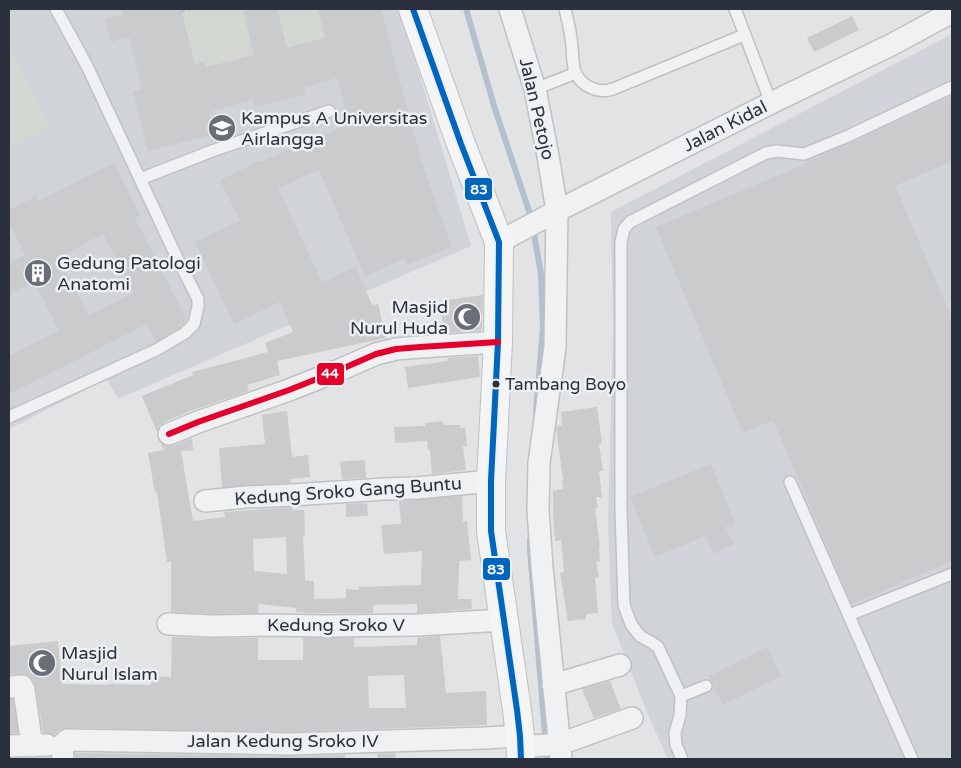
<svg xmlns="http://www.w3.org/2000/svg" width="961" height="768" viewBox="0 0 961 768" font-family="'Varela Round',sans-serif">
  <rect width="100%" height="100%" fill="#e1e3e5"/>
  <path fill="#d0d3d8" d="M9 9H400L471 246 118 399 107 379 9 429Z
    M952 34V759H668L648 715 612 623 608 524 613 331 611 212Z"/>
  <path fill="#d2d8d1" d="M181 9H243L254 55 206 67 204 62 195 65Z
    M307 9H318L325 38 287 48 279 16Z
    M9 44 50 126 9 147Z"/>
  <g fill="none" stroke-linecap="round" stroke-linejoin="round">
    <path stroke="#b2c1cd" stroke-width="6" d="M466 9 495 109 531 217 541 274 543 328 536 412
      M530 539V550L547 759"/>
  </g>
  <path fill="#c9cbcd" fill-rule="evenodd" d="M121 9H181L195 65 204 62 206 67 254 55 243 9H277L287 48 325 38 318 9H381L412 127 421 155 419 156 452 247 407 264 405 259 365 276 319 170 278 188 322 282 356 267 372 305 378 304 386 338 277 361 280 375 247 385 249 391 193 410 164 422 159 426 157 432 142 396 193 375 192 372 268 352 265 343 293 332 280 302 234 324 195 242 240 221 220 180 259 161 260 162 349 124 337 78 304 87 306 94 255 107 253 100 209 112 215 134 148 151 133 91 142 89 129 37 111 42 105 19 123 15Z
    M852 16 859 30 814 52 807 38Z
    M952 96V161L895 186 952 318V561L852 604 773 420 743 433 656 227 808 163 807 161 851 143Z
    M114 163 140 215 135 218 187 320 180 327 156 342 147 324 9 394V356L59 331 34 282 9 294V264L25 255 9 222V210L36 196 39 201ZM103 234 133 293 89 316 59 257Z
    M483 295 482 330 444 333 440 301Z
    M478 356 480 377 408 388 405 367 448 361 447 358Z
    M597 407 602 443 599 444 603 471H599L602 497H596L598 508 595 509 600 547H599L600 561 596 562 599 577 595 578 598 613 586 614V619L568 621 560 573 564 572 561 540 555 541 553 513V491L563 489 562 480H563L556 428 557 426 562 425 561 412Z
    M287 411 292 457 308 455 310 477 290 479 291 483 222 487 219 448 265 444 262 415Z
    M443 421V425H460V428H465L467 446H463L466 470 432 474 430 450H428L427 441 395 443 394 427 425 426V423Z
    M192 438 193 450 181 451 193 521 225 517 224 512 292 507 293 510H304L305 535H303L305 581H314V599L346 598V589L359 590V587L421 585 422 551 384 554 381 525 401 524 399 501 462 496 463 522 467 521 471 560 459 561 458 599H471L472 609 417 613V604L373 605V613H303V612H296V608L259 604 258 613 213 614 171 612V562H167L157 492 155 493 148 453 164 450 161 444 167 446H173ZM286 537 287 574 254 571 253 539Z
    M357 460V461L365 460 366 478 342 479 340 462Z
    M711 464 735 523 725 527 734 544 714 554 705 536 655 557 630 497Z
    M367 503 368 516 346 517V504Z
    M440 636 446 693 486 691 487 725 291 732 68 728 60 730 54 735 47 733H43L36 688 33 680 28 675 21 674H9V646L58 641 62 684 107 685 108 684 151 685V676L171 677 172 637 213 638H258V660H303V638H354V647L417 645V638ZM404 675 406 708H369L368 676Z
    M767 647 781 676 723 705 709 676Z
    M610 681 621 709 594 718 582 689Z
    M9 699H13L18 733 9 734Z
    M75 753 291 756 345 755V759H75Z
    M395 753 396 759H378L377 754Z
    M50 757V759H9V758H33Z"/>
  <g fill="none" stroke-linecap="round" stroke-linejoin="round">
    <defs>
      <path id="service" d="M565 9C568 21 571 34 572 47 573 56 572 66 576 74 583 87 599 94 613 89L744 35
        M735 9 771 103
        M535 89 576 73
        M140 179 212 151 329 111
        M9 417 156 350 185 333 194 324 198 306V299L179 262 87 66 56 9
        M790 482 912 759
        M849 615 952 574
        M681 696 706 686
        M682 759 676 745 675 733 680 715 681 696 658 647 651 642 640 636 631 624 624 605 621 509V242L624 229 630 222 766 153 777 151 804 154 848 136 952 87"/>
      <path id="minor" d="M510 9 535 89 548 156 557 211 555 347 539 463 538 510 542 567 561 759
        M499 242 557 211 771 103 891 45 952 12
        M169 434 198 422 289 390 337 371 376 354 396 349 420 347 498 342
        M205 501 246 497 292 495 384 489 417 488 491 481
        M168 624 213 626 266 625 326 626 418 625 503 620
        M553 685 620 665
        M9 687 22 686 24 690 32 746
        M9 746 47 745
        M520 747 560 744 632 718
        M63 759 62 745 66 741 68 740 291 744 485 738 520 736"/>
      <path id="primary" d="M413 9 461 144 499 242 498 342 491 481V531L517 710 520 736 521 759"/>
    </defs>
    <use href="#service" stroke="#bfc1c3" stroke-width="14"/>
    <use href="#minor" stroke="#bfc1c3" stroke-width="24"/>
    <use href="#primary" stroke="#bec0c2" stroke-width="30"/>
    <path stroke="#c1c2c5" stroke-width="3" stroke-dasharray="4 4" stroke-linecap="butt" d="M181 11 191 9"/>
    <use href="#service" stroke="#eff1f2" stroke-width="11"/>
    <use href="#minor" stroke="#eff1f2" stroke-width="21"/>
    <use href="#primary" stroke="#f5f5f5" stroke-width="28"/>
    <defs>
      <path id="bus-1" d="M413 9 461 144 499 242 498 342 491 481V531L517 710 520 736 521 759"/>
      <path id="bus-2" d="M169 434 198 422 289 390 337 371 376 354 396 349 420 347 498 342"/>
    </defs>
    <use href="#bus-1" stroke="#eef1f4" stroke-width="10"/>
    <use href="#bus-2" stroke="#eef1f4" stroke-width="10"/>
    <use href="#bus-1" stroke="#0065bd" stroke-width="6"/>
    <use href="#bus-2" stroke="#e4002b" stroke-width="6"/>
  </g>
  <defs>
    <symbol id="university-disc" viewBox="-11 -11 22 22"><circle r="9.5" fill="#6a6f77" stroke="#eef1f4"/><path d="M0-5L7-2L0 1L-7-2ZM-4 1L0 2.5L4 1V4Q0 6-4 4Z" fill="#fff"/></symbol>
    <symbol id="building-disc" viewBox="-11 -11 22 22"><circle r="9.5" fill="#6a6f77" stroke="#eef1f4"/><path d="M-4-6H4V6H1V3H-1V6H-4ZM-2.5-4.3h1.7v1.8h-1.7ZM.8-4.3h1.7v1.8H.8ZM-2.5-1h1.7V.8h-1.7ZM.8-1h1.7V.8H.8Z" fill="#fff"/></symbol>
    <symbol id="mosque-disc" viewBox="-11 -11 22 22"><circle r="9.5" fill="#6a6f77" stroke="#eef1f4"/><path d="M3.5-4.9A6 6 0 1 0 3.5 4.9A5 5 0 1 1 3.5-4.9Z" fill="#fff"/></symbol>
  </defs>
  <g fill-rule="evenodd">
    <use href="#university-disc" x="206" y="112" width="32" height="32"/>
    <use href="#building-disc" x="22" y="257" width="32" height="32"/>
    <use href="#mosque-disc" x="451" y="301" width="32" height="32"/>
    <use href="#mosque-disc" x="26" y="647" width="32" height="32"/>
  </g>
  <circle fill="#2a313c" stroke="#eef1f4" stroke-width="2" cx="496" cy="384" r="4.5"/>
  <g text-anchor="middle" stroke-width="5" stroke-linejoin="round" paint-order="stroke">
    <g font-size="17" fill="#2a313c" stroke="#eef1f4" text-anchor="start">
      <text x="505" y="390">Tambang Boyo</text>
    </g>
    <g font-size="18" fill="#2a313c" stroke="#eef1f4">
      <text transform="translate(537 109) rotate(77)" y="6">Jalan Petojo</text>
      <text transform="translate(725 126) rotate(-27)" y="6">Jalan Kidal</text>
      <text transform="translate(348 491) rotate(-4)" y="6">Kedung Sroko Gang Buntu</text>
      <text x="336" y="631">Kedung Sroko V</text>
      <text x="283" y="747">Jalan Kedung Sroko IV</text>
    </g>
    <g font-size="18" fill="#2a313c" stroke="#eef1f4" text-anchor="start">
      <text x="241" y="124">Kampus A Universitas<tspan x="241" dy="21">Airlangga</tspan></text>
      <text x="57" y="269">Gedung Patologi<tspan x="57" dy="21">Anatomi</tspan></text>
      <text x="448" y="313" text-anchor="end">Masjid<tspan x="448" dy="21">Nurul Huda</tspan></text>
      <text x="61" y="659">Masjid<tspan x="61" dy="21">Nurul Islam</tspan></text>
    </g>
  </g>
  <g stroke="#eef1f4" stroke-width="2">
    <rect x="464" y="177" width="29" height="24" rx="5" fill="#0065bd"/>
    <rect x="316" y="362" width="29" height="24" rx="5" fill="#e4002b"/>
    <rect x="482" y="557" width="29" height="24" rx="5" fill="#0065bd"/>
  </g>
  <g font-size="14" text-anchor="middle" font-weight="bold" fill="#fff">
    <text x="479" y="194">83</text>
    <text x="330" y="378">44</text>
    <text x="496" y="574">83</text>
  </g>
  <rect width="961" height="768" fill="none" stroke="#2a313c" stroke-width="20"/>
</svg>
